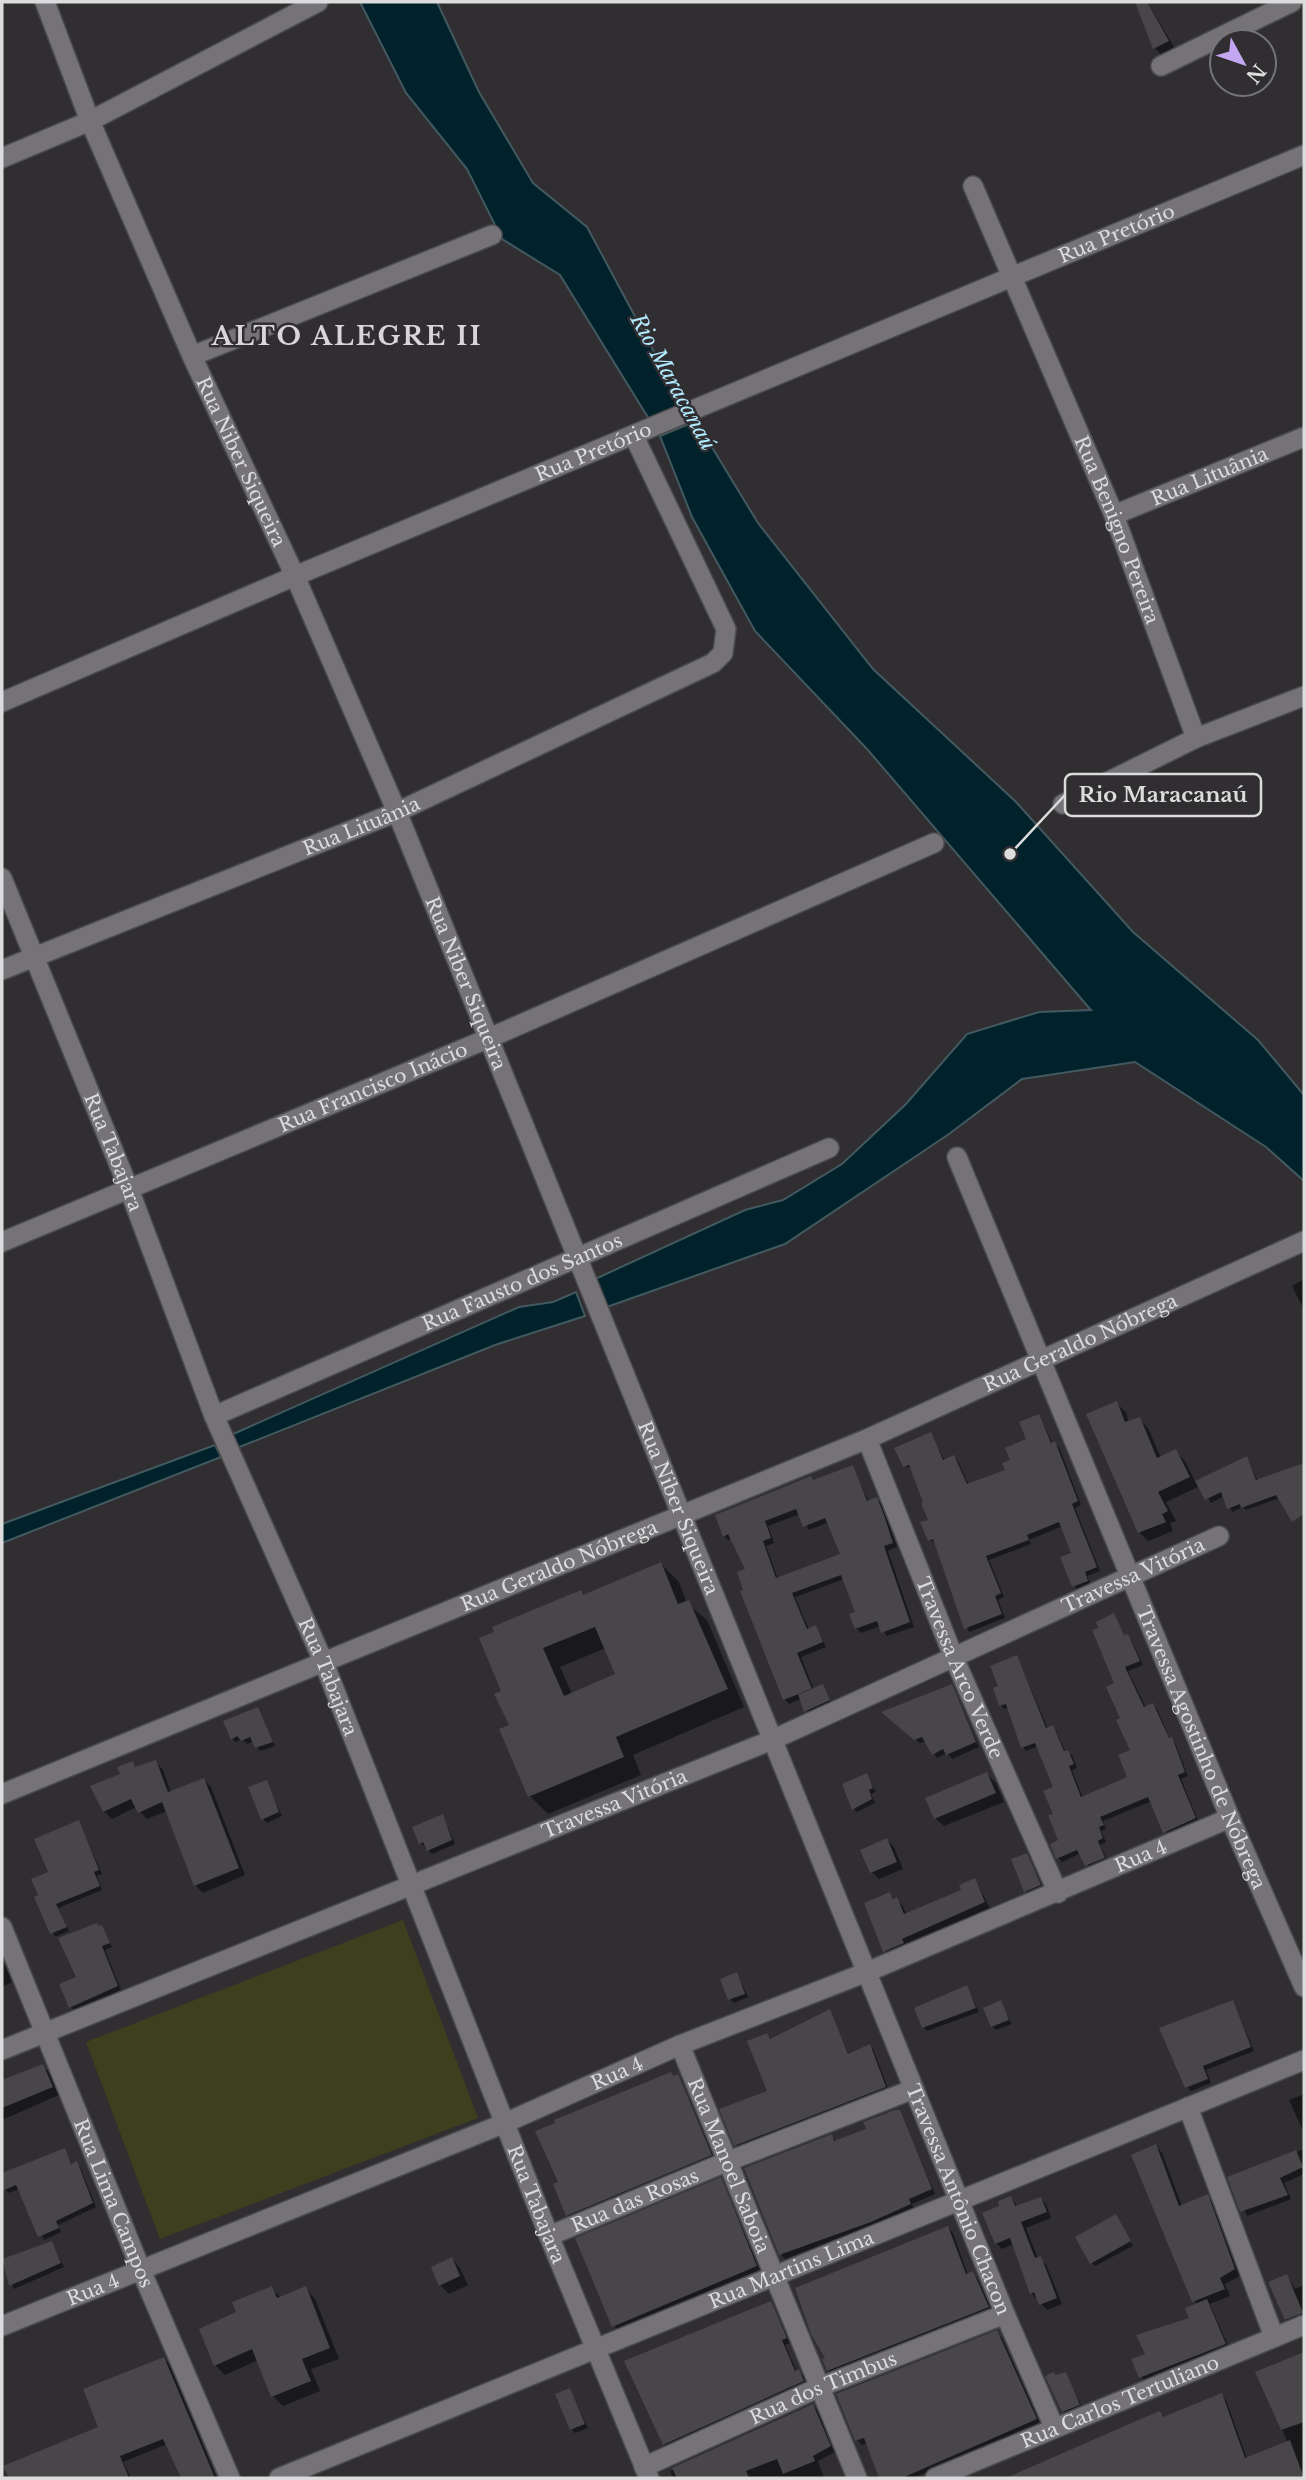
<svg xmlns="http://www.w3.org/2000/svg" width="1306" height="2480" viewBox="0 0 1306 2480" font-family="'Libre Baskerville',serif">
  <rect width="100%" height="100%" fill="#302e31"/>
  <path fill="#3c401f" d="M403 1920 478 2118 160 2239 86 2042Z"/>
  <path fill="#01212b" stroke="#435960" stroke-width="2" d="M360 2H437L479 92 533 183 587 227 682 404 649 419 560 275 502 239 467 169 406 93Z
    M696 421 758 523 873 669 1015 801 1133 932 1258 1040 1304 1095V1181L1266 1147 1135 1062 1022 1079 949 1134 785 1244 604 1308 593 1280 745 1210 783 1200 842 1164 906 1104 967 1034 1039 1012 1091 1010 867 749 755 631 692 517 660 436Z
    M576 1292 585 1316 495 1345 237 1448 231 1435 519 1307 553 1302Z
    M215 1445 221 1457 2 1543V1524Z"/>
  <path fill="#0007" fill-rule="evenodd" d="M1147 2 1176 50 1163 57 1155 48 1137 3Z
    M1304 1279V1310L1292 1286Z
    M1116 1403 1126 1412 1129 1423 1139 1419 1148 1428 1161 1458 1176 1452 1185 1461 1196 1483 1247 1458 1258 1481 1304 1464V1498L1285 1505 1280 1498 1246 1510 1243 1507 1232 1512 1224 1496 1211 1503 1200 1486 1166 1502 1176 1521 1170 1523 1173 1531 1148 1541 1139 1532Z
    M1039 1416 1053 1444 1059 1447 1081 1505 1075 1508 1100 1571 1087 1576 1091 1585 1078 1590 1074 1586V1554L1063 1526 1029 1540 1031 1544 989 1560 1004 1597 998 1600 1005 1618 969 1632 936 1543 930 1540V1521L912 1469 905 1466 930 1434 945 1461 954 1457 958 1461 969 1486 1007 1471 1028 1440Z
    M852 1467 869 1502 876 1499 881 1503 888 1521 897 1547 888 1551 914 1627 887 1636 880 1626 861 1633 856 1628 858 1613 844 1579 795 1597 809 1630 816 1627 826 1647 801 1657 814 1690 823 1686 832 1704 809 1715 801 1699 789 1704 785 1699 745 1591 747 1570 732 1538 728 1540 724 1536 814 1482ZM800 1514 809 1530 829 1522 842 1555 778 1579 766 1546 774 1543 768 1526Z
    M661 1564 679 1582 687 1603 707 1620 744 1707 633 1755 641 1775 548 1814 530 1796 501 1730 511 1725 503 1692 580 1592 585 1596ZM606 1648 617 1675 572 1694 560 1667Z
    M1113 1615 1125 1637 1131 1640 1143 1665 1128 1671 1146 1708 1153 1705 1157 1709 1170 1739 1175 1743 1188 1776 1181 1779 1199 1823 1168 1836 1152 1801 1103 1821 1106 1829 1101 1831 1106 1842 1100 1845 1108 1862 1090 1869 1081 1853 1062 1862 1058 1858 1061 1841 1055 1815V1788L1038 1746 1026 1751 1023 1747 1009 1707 1004 1709 1001 1705 1000 1687 1017 1657 1048 1729 1052 1727 1056 1731 1066 1753 1072 1755 1077 1768 1072 1770 1083 1798 1130 1778 1133 1750 1122 1719 1116 1684Z
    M952 1686 979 1747 952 1759 947 1753 937 1758 926 1741 920 1743 888 1716Z
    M258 1709 275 1746 260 1751 254 1741 247 1744 242 1739 236 1742 232 1739Z
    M156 1762 163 1770 171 1793 204 1780 211 1787 245 1875 203 1893 195 1885 167 1811 147 1819 136 1807 112 1819 104 1811 122 1774 132 1763 137 1768Z
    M987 1774 996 1783 1004 1802 944 1826 935 1818Z
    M866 1775 876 1792 871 1794 875 1803 857 1812 854 1809Z
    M266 1782 282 1816 267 1823 263 1819Z
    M443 1816 455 1844 432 1854 421 1843Z
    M79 1822 102 1874 97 1876 102 1890 58 1908 69 1931 55 1937 41 1896Z
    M887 1840 894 1847 903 1869 879 1879 872 1872Z
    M1026 1855 1044 1889 1029 1895 1026 1891Z
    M975 1880 990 1908 907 1945 891 1956 885 1951 889 1894 902 1905 907 1915 963 1891Z
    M102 1927 112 1947 105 1950 121 1990 75 2011 71 2007 78 1978Z
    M2 1958 12 1982 2 1987Z
    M737 1974 748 1997 734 2003 730 1999Z
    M967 1987 979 2012 927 2031 923 2027Z
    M1000 2002 1012 2024 996 2030 992 2026Z
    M1233 2002 1254 2051 1206 2070 1211 2083 1191 2091 1187 2087Z
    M830 2011 849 2055 869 2046 873 2049 889 2091 740 2148 736 2145 769 2092 767 2035 772 2040Z
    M42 2066 50 2073 59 2095 2 2120V2081Z
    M678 2076 715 2159 571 2219 567 2215Z
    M1304 2094V2133L1289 2100Z
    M899 2112 935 2194 912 2204 914 2209 785 2259 781 2254 831 2136 836 2141 869 2130Z
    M1156 2146 1162 2153 1182 2206 1207 2196 1213 2203 1240 2276 1225 2284 1230 2296 1210 2304 1229 2348 1145 2381 1141 2377 1147 2355 1192 2319 1197 2305 1134 2156Z
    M1304 2149V2174L1284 2183 1291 2199 1247 2216 1230 2178Z
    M65 2150 72 2165 76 2163 80 2167 96 2207 58 2225 61 2232 44 2240 20 2189 8 2193 2 2184V2175Z
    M720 2179 761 2271 618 2330 614 2326Z
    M1011 2198 1018 2207 1041 2199 1046 2204 1051 2218 1026 2228 1038 2259 1046 2264 1062 2304 1047 2310 1031 2293 1014 2244 1002 2249 996 2243 1002 2207Z
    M1119 2220 1133 2246 1095 2266 1092 2263Z
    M948 2228 953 2233 968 2275 972 2273 977 2278 993 2312 833 2375 828 2370 827 2359 797 2289Z
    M52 2243 64 2267 14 2289 2 2261Z
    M452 2259 460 2268 468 2285 449 2294 440 2285Z
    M1287 2276 1295 2289 1304 2285V2319L1291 2323 1286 2319Z
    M271 2288 281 2298 305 2288 315 2299 339 2359 311 2369 320 2391 283 2406 273 2396 258 2360 225 2375 215 2365 238 2313Z
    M771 2303 790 2343 785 2345 797 2372 804 2376 807 2386 669 2449 664 2444Z
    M996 2332 1002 2338 1041 2424 913 2478H881L868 2443 862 2445 857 2440Z
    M1304 2355V2478H1027L1024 2472 1160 2413 1165 2418 1221 2395 1226 2400 1247 2459 1288 2443 1258 2373Z
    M164 2359 169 2363 217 2478H181L167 2444 123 2462 131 2478H21L15 2463 101 2428Z
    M1065 2373 1083 2409 1067 2415 1063 2411Z
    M570 2390 588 2428 575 2433 571 2429Z
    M813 2406 818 2411 835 2452 818 2461 824 2478H673L670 2471Z"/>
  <path fill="#484648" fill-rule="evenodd" d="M1135 2H1147L1169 41 1153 49Z
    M1117 1401 1125 1422 1140 1417 1157 1458 1176 1449 1190 1477 1158 1492 1168 1511 1162 1514 1166 1522 1138 1533 1086 1414Z
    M1039 1414 1051 1443 1055 1441 1078 1501 1072 1504 1097 1567 1085 1572 1088 1581 1072 1587 1060 1557 1071 1553 1059 1522 1027 1535 1029 1540 986 1556 1001 1593 995 1596 1002 1614 964 1629 933 1539 928 1541 920 1522 928 1520 921 1503 923 1502 909 1465 903 1467 894 1448 931 1432 943 1460 954 1455 967 1484 1005 1470 1002 1463 1010 1460 1005 1448 1026 1439 1019 1422Z
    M1247 1456 1256 1480 1304 1463V1514L1292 1522 1276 1495 1241 1508 1240 1504 1227 1509 1221 1492 1205 1500 1195 1481Z
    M853 1465 867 1501 877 1497 884 1515 893 1543 884 1546 910 1622 881 1633 877 1621 855 1629 849 1614 855 1612 841 1575 792 1593 807 1629 816 1625 823 1642 797 1653 812 1689 783 1700 740 1591 743 1590 737 1572 745 1569 728 1534 723 1537 715 1515 811 1476 813 1480ZM796 1509 803 1527 825 1518 840 1554 776 1578 763 1541 771 1538 765 1521Z
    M661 1562 678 1604 689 1600 728 1689 616 1737 624 1757 528 1797 499 1729 509 1725 494 1694 501 1691 479 1638 494 1632 492 1627 581 1590 583 1595ZM595 1627 615 1674 564 1696 543 1648Z
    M1114 1613 1124 1635 1128 1634 1140 1661 1125 1667 1144 1707 1153 1703 1169 1738 1172 1737 1185 1772 1178 1775 1196 1818 1163 1833 1148 1797 1100 1817 1104 1825 1099 1827 1103 1838 1098 1841 1105 1858 1085 1866 1077 1850 1056 1859 1050 1844 1058 1840 1048 1815 1053 1814 1043 1791 1053 1787 1035 1743 1021 1748 1006 1704 999 1706 993 1688 998 1686 990 1666 1017 1655 1046 1728 1053 1725 1064 1751 1068 1750 1074 1764 1069 1766 1081 1797 1127 1777 1118 1755 1130 1750 1116 1720 1120 1718 1106 1687 1114 1683 1092 1630 1098 1628 1096 1622Z
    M823 1684 830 1700 804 1712 798 1694Z
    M952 1684 976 1742 946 1755 943 1749 932 1755 922 1737 914 1740 881 1712Z
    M258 1707 273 1742 255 1748 250 1737 241 1741 237 1736 231 1740 223 1721Z
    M156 1760 168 1792 204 1778 239 1868 194 1886 162 1802 138 1813 131 1799 103 1812 90 1786 120 1774 117 1767 133 1761 135 1767Z
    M987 1772 996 1793 934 1819 925 1798Z
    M867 1773 873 1788 869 1790 872 1799 852 1810 842 1784Z
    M267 1780 279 1812 261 1820 248 1787Z
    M443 1814 452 1840 427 1851 423 1842 419 1844 412 1827Z
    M79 1820 99 1870 94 1872 100 1886 56 1904 67 1927 50 1934 34 1897 38 1895 31 1879 48 1872 34 1839Z
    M887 1838 897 1862 870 1873 860 1850Z
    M1027 1853 1041 1885 1024 1892 1011 1859Z
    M975 1878 985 1902 902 1939 904 1943 883 1952 864 1903 890 1892 893 1899 897 1897 904 1914 961 1890 959 1885Z
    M97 1923 98 1926 102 1925 110 1943 102 1946 118 1986 69 2008 59 1984 76 1977 58 1938Z
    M737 1972 745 1994 728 2000 720 1979Z
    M967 1985 976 2008 922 2028 914 2008Z
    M1001 2000 1009 2020 991 2027 983 2008Z
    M1233 2000 1251 2047 1203 2066 1208 2079 1185 2088 1159 2028Z
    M830 2009 848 2054 870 2044 886 2087 734 2146 719 2109 767 2091 747 2041 767 2033 770 2039Z
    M43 2064 53 2087 2 2108V2080Z
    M671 2072 673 2076 678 2074 712 2155 566 2216 553 2184 558 2182 535 2131 555 2123 554 2120Z
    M895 2110H900L932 2189 909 2199 911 2204 871 2222 779 2255 744 2168 832 2134 834 2141 866 2129 863 2122Z
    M1156 2144 1179 2206 1208 2194 1235 2269 1220 2278 1225 2289 1192 2302 1131 2155Z
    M65 2148 71 2164 77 2161 93 2203 56 2221 59 2228 38 2237 16 2185 2 2191V2173Z
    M1296 2150 1303 2167 1280 2178 1288 2195 1240 2212 1227 2177Z
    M721 2177 757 2266 612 2327 575 2238Z
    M1011 2196 1015 2206 1041 2197 1047 2212 1021 2222 1035 2258 1041 2256 1057 2298 1039 2305 1034 2292 1030 2294 1010 2238 995 2244 982 2213 999 2206 998 2201Z
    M1116 2214 1131 2241 1090 2264 1075 2237Z
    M948 2226 966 2274 973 2271 989 2307 827 2371 822 2359 825 2358 811 2334 795 2288Z
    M52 2241 61 2263 9 2286 2 2259Z
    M452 2257 460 2276 439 2286 431 2267Z
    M1287 2274 1303 2313 1285 2320 1268 2282Z
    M272 2286 277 2298 306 2286 330 2348 302 2359 311 2381 271 2397 252 2349 214 2366 199 2329 236 2312 232 2302Z
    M1207 2299 1226 2344 1139 2378 1131 2359 1145 2354 1136 2335 1189 2318 1185 2308Z
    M771 2301 787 2338 782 2340 795 2371 799 2369 804 2381 663 2445 624 2361Z
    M997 2330 1037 2419 902 2478H879L864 2438 855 2441 836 2394Z
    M1304 2352V2422L1281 2430 1255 2372Z
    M164 2357 215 2478H181L163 2439 120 2456 129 2478H9L3 2466 98 2427 83 2389Z
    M1054 2372 1055 2375 1066 2372 1080 2405 1062 2412 1045 2376Z
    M570 2388 585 2424 570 2430 555 2394Z
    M1222 2393 1245 2458 1290 2440 1304 2478H1006L1143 2418 1160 2411 1163 2417Z
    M813 2404 831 2446 813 2456 815 2461 783 2474 777 2459 746 2471 749 2478H677L672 2468Z"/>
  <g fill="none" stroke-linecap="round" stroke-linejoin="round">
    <defs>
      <g id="minor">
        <path id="s1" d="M45 2 90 121 192 356 295 576 397 812 1005 2314 1054 2427"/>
        <path d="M1161 66 1292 2"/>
        <path d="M2 158 90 121 318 2"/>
        <path id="s2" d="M973 186 1114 515 1196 738"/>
        <path d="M192 356 492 235"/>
        <path id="s3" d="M1114 515 1304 437"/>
        <path id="s4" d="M2 702 295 576 1304 155"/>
        <path d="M1063 804 1196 738 1304 696"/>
        <path id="s5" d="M2 878 129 1189 214 1416 324 1663 549 2236 649 2478"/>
        <path id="s6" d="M2 970 397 812 713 663 723 653 726 629 634 436"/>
        <path id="s7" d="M957 1157 1230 1818 1304 1987"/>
        <path id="s8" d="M2 1242 487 1039 934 843"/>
        <path id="s9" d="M214 1416 829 1148"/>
        <path id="s10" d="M867 1439 954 1658 1058 1893"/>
        <path id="s11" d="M2 1794 867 1439 1304 1241"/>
        <path id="s12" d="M2 1927 141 2270 230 2478"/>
        <path id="s13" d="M680 2045 857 2478"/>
        <path id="s14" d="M2 2050 772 1740 1219 1536"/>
        <path d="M1188 2107 1274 2337"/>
        <path id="s15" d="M549 2236 726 2162 914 2089"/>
        <path id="s16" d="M2 2326 505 2123 680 2045 867 1972 1230 1818"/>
        <path id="s17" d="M644 2467 820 2387 1005 2314"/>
        <path id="s18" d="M279 2478 1304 2060"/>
        <path id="s19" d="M935 2478 1304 2325"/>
      </g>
    </defs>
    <use href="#minor" stroke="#4b4a4c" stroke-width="22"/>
    <use href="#minor" stroke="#757377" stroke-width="19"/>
  </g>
  <g text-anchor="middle" stroke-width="5" stroke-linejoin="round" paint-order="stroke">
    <g font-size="19" fill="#dcdcdd" stroke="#302e31">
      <text dy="7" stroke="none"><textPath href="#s4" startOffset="1209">Rua Pretório</textPath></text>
      <text dy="7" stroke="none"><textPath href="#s4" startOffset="642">Rua Pretório</textPath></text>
      <text dy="7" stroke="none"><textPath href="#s1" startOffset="500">Rua Niber Siqueira</textPath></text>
      <text dy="7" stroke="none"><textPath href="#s3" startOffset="103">Rua Lituânia</textPath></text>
      <text dy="7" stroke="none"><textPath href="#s2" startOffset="373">Rua Benigno Pereira</textPath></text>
      <text dy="7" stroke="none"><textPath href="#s6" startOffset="387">Rua Lituânia</textPath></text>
      <text dy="7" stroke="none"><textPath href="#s1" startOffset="1068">Rua Niber Siqueira</textPath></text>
      <text dy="7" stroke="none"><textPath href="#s8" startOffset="402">Rua Francisco Inácio</textPath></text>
      <text dy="7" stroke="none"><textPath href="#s5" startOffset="296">Rua Tabajara</textPath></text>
      <text dy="7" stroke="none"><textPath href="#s9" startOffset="336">Rua Fausto dos Santos</textPath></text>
      <text dy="7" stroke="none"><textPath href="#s11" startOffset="1169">Rua Geraldo Nóbrega</textPath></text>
      <text dy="7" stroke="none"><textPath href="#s1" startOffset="1634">Rua Niber Siqueira</textPath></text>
      <text dy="7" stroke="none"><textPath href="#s11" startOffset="602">Rua Geraldo Nóbrega</textPath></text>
      <text dy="7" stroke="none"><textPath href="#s14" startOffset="1227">Travessa Vitória</textPath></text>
      <text dy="7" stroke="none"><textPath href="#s10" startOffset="247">Travessa Arco Verde</textPath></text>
      <text dy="7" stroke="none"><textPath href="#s5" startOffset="863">Rua Tabajara</textPath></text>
      <text dy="7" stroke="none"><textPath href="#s7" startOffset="639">Travessa Agostinho de Nóbrega</textPath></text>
      <text dy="7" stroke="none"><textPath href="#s14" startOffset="660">Travessa Vitória</textPath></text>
      <text dy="7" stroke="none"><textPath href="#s16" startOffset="1232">Rua 4</textPath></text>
      <text dy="7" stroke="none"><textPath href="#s16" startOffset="665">Rua 4</textPath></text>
      <text dy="7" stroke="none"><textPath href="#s13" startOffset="130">Rua Manoel Saboia</textPath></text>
      <text dy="7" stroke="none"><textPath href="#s15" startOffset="93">Rua das Rosas</textPath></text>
      <text dy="7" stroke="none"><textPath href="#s1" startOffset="2380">Travessa Antônio Chacon</textPath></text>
      <text dy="7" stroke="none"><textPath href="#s12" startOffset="298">Rua Lima Campos</textPath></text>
      <text dy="7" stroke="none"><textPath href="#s5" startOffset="1430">Rua Tabajara</textPath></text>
      <text dy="7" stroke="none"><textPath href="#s18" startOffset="553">Rua Martins Lima</textPath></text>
      <text dy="7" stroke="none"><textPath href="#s16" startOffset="98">Rua 4</textPath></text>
      <text dy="7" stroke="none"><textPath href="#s17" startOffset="196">Rua dos Timbus</textPath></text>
      <text dy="7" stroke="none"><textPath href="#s19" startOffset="200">Rua Carlos Tertuliano</textPath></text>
    </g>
    <g font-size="21" font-style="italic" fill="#b1eaff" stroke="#302e31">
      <text transform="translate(673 382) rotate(61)" y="7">Rio Maracanaú</text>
    </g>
    <g font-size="26" font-weight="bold" letter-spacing="2" fill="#d8d6da" stroke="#302e31">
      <text x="347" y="345">ALTO ALEGRE II</text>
    </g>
  </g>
  <path fill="none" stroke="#dcdcdd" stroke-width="2.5" d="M1010 854L1065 795"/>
  <circle fill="#dcdcdd" stroke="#302e31" stroke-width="2.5" cx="1010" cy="854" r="7"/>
  <rect fill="#302e31" stroke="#dcdcdd" stroke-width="2.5" x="1065" y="774" width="196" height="42" rx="7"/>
  <g font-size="21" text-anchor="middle" font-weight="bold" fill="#dcdcdd">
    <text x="1163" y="802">Rio Maracanaú</text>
  </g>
  <rect width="1306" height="2480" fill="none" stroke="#dcdcdd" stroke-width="7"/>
  <g transform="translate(1243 63) rotate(130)"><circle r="33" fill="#302e31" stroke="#757476" stroke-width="2"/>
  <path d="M0-5L12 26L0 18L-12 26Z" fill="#c4a7f1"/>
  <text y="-10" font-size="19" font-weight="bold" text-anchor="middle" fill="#dcdcdd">N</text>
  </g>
</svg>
